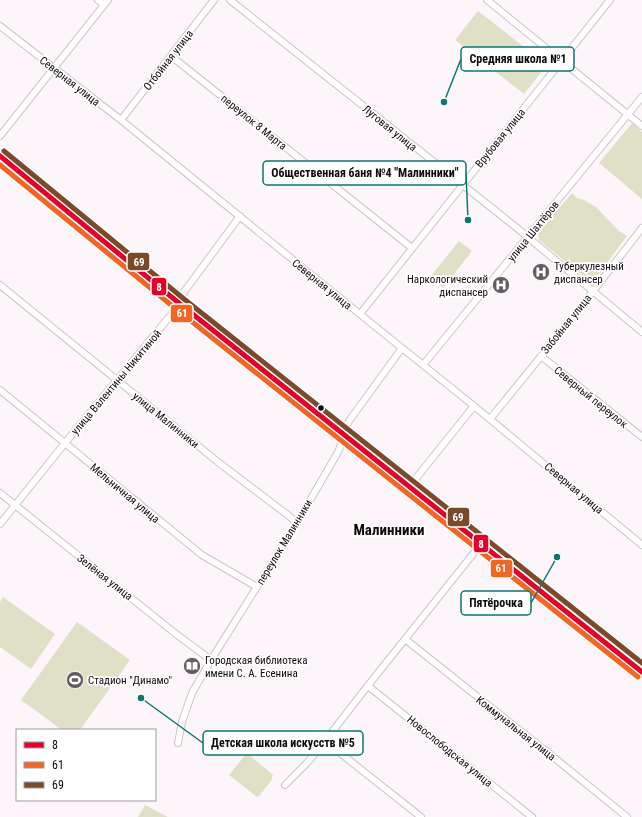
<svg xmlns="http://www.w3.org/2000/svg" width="642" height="817" viewBox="0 0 642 817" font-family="'Roboto Condensed',sans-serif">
  <rect width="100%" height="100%" fill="#fcf6fb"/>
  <path fill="#dfe0c5" d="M478 11 547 65 524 94 455 40Z
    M632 123 642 132V199L599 163Z
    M572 193 577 198 584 200 596 207 619 231 627 236 595 279H587L539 240 538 233Z
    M459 241 472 251 443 288 430 277Z
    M3 597 55 634 31 669 0 647V602Z
    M77 622 130 660 80 730H62L21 700Z
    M247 753 273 775 271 781 259 796 257 797 229 775Z
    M145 805 168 817H138Z"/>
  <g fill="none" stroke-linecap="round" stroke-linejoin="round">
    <defs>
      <path id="minor" d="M98 0 104 5
        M230 0 512 224 642 332
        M487 0 642 126
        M0 26 121 120 356 311 474 406 642 545
        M171 56 412 248
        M121 120 214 0
        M0 136 108 0
        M0 285 218 462 289 516 297 523
        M360 314 610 0
        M541 356 642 437
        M423 365 642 97
        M0 390 202 555 257 587
        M490 419 573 317 642 228
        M409 487 474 406
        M0 493 176 634 211 660
        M0 524 65 443 180 304 184 292 240 216
        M405 639 557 760 627 817
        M368 686 532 817
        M325 741 421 817
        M178 743 182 722 192 693 211 660 297 523 338 452 345 435 346 427 349 421 402 348
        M285 785 307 763 325 741 366 688 481 544"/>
      <path id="primary" d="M0 156 180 304 409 487 642 672"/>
    </defs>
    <use href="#minor" stroke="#cbc6ca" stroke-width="8"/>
    <use href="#primary" stroke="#cbc6ca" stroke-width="11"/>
    <use href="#minor" stroke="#fffefe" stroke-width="6"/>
    <use href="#primary" stroke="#fffefe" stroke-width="9"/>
    <defs>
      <path id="bus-1" d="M0 156 180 304 642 672"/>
      <path id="bus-2" d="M0 165 176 309 638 677"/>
      <path id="bus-3" d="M4 151 184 299 642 663"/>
    </defs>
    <use href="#bus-1" stroke="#fff" stroke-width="8"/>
    <use href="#bus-2" stroke="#fff" stroke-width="8"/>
    <use href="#bus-3" stroke="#fff" stroke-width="8"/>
    <use href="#bus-1" stroke="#e4002b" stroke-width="5"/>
    <use href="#bus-2" stroke="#f26522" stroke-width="5"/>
    <use href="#bus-3" stroke="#7a4b2a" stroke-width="5"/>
  </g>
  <defs>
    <symbol id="hospital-disc" viewBox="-11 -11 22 22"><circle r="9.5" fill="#625d61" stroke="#fff"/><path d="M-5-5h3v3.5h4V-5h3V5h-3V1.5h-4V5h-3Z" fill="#fff"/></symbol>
    <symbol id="library-disc" viewBox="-11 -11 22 22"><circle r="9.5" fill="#625d61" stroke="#fff"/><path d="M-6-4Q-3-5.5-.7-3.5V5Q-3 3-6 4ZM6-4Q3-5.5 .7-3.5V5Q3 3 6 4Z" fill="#fff"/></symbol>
    <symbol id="stadium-disc" viewBox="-11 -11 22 22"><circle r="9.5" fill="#625d61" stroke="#fff"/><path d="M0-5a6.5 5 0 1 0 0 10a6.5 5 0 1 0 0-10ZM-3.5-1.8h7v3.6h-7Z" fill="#fff"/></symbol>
  </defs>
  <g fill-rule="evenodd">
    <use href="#hospital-disc" x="531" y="262" width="20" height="20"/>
    <use href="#hospital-disc" x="491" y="275" width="20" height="20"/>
    <use href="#library-disc" x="182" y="656" width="20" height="20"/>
    <use href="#stadium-disc" x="65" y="670" width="20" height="20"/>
  </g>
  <circle fill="#0f0a0e" stroke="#fff" stroke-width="1.5" cx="321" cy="408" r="3.5"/>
  <g text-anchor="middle" stroke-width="3.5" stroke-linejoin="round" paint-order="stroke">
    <g font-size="11" fill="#0f0a0e" stroke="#fff">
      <text transform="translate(168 60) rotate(-52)" y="4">Отбойная улица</text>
      <text transform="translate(70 81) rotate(38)" y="4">Северная улица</text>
      <text transform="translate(254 122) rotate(39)" y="4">переулок 8 Марта</text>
      <text transform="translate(390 128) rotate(39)" y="4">Луговая улица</text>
      <text transform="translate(500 138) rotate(-51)" y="4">Врубовая улица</text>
      <text transform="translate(533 231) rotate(-51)" y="4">улица Шахтёров</text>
      <text transform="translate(322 284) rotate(39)" y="4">Северная улица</text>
      <text transform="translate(566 324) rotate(-51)" y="4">Забойная улица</text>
      <text transform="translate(116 382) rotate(-50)" y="4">улица Валентины Никитиной</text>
      <text transform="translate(591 397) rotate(39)" y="4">Северный переулок</text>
      <text transform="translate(166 420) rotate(39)" y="4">улица Малинники</text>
      <text transform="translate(574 488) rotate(40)" y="4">Северная улица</text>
      <text transform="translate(125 493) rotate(40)" y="4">Мельничная улица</text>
      <text transform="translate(284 542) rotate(-59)" y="4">переулок Малинники</text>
      <text transform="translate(105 577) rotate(38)" y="4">Зелёная улица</text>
      <text transform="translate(516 728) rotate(38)" y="4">Коммунальная улица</text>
      <text transform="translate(450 751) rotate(39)" y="4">Новослободская улица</text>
    </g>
    <g font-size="11" fill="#0f0a0e" stroke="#fff" text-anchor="start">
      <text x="554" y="270">Туберкулезный<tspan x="554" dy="13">диспансер</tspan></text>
      <text x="488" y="283" text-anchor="end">Наркологический<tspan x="488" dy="13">диспансер</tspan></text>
      <text x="205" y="664">Городская библиотека<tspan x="205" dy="13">имени С. А. Есенина</tspan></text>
      <text x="88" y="684">Стадион "Динамо"</text>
    </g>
    <g font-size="15" font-weight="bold" fill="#0f0a0e" stroke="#fff">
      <text x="389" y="535">Малинники</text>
    </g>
  </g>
  <path fill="none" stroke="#0f766e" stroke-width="1.5" d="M444 102L461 59M468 220L466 173M557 557L531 603M141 698L203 743"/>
  <g fill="#0f766e" stroke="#fff" stroke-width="1.5">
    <circle cx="444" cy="102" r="4"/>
    <circle cx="468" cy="220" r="4"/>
    <circle cx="557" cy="557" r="4"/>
    <circle cx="141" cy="698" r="4"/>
  </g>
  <g fill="#fff" stroke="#0f766e" stroke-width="1.5">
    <rect x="461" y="47" width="113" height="24" rx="4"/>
    <rect x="263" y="161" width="203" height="24" rx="4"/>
    <rect x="461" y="591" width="70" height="24" rx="4"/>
    <rect x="203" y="731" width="160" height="24" rx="4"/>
  </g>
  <g font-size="12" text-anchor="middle" font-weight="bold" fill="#0f0a0e">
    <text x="518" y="63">Средняя школа №1</text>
    <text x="365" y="177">Общественная баня №4 "Малинники"</text>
    <text x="496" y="607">Пятёрочка</text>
    <text x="283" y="747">Детская школа искусств №5</text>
  </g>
  <g stroke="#fff" stroke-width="1.5">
    <rect x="127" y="252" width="23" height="19" rx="4" fill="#7a4b2a"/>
    <rect x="151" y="277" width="16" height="19" rx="4" fill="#e4002b"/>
    <rect x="170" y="304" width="23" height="19" rx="4" fill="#f26522"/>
    <rect x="447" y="507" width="23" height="20" rx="4" fill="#7a4b2a"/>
    <rect x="473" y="534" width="16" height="19" rx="4" fill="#e4002b"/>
    <rect x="490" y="559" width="23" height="19" rx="4" fill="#f26522"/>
  </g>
  <g font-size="11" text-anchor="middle" font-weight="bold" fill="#fff">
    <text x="139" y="266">69</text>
    <text x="159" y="291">8</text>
    <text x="182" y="317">61</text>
    <text x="458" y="521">69</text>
    <text x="481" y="548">8</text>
    <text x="501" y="572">61</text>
  </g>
  <rect x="16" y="729" width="140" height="72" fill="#ffffff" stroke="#9f9d9f"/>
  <rect x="24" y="742" width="20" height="6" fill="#e4002b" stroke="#9f9d9f"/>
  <text x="52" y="749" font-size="12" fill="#0f0a0e">8</text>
  <rect x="24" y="762" width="20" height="6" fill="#f26522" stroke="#9f9d9f"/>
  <text x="52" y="769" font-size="12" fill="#0f0a0e">61</text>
  <rect x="24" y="782" width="20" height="6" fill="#7a4b2a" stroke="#9f9d9f"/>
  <text x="52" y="789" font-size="12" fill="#0f0a0e">69</text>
</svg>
